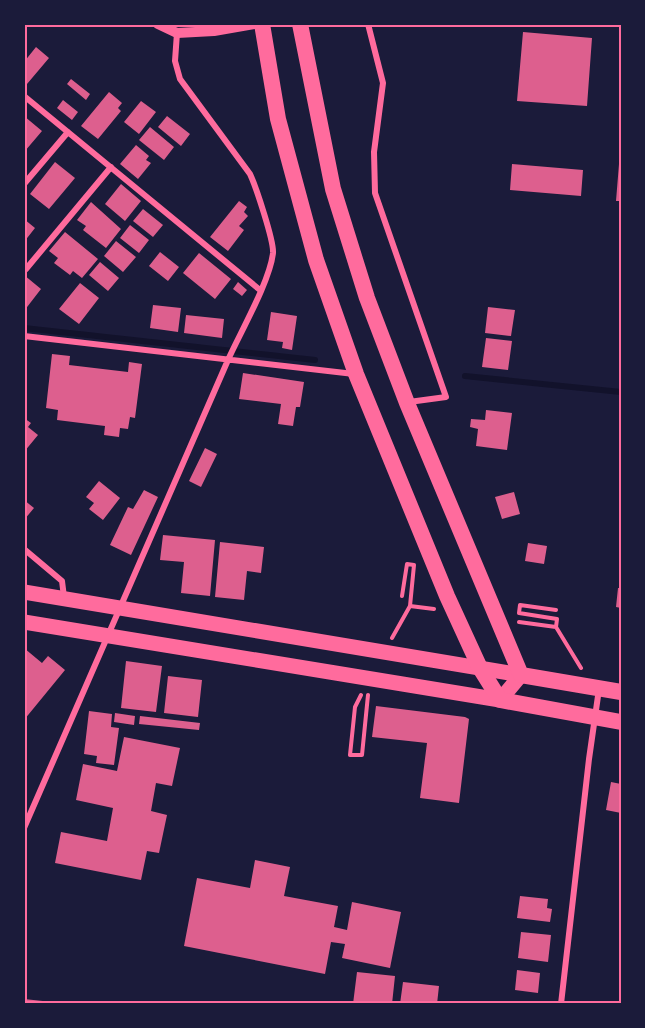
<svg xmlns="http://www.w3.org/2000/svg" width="645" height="1028" viewBox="0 0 645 1028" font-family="Manrope,sans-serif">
  <rect width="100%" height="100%" fill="#1b1b3a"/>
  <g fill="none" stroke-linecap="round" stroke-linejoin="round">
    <path stroke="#12122b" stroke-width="6" d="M24 328 315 360
      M465 376 621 392"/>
  </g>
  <path fill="#dd5f8e" d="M523 32 592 38 587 106 517 101Z
    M36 47 49 58 27 84 24 81V62Z
    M71 79 90 94 86 100 67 84Z
    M109 92 122 103 118 108 121 111 98 139 81 126Z
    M63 100 78 112 72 120 57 108Z
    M141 101 156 112 139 134 124 122Z
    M24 116 42 131 25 151 24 150Z
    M167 116 190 134 181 146 158 127Z
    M150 127 174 147 164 160 139 140Z
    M136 145 149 156 146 160 151 163 138 179 120 164Z
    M55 162 75 178 49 209 30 194Z
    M512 164 583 170 581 196 510 190Z
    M619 164H621V201H616Z
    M121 184 141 201 125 221 105 204Z
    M239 201 247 207 244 212 248 216 239 226 244 230 228 251 210 237Z
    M91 202 121 229 106 248 83 230 86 226 77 220Z
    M143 209 163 225 153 237 133 221Z
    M24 219 35 228 24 242Z
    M130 225 149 240 139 253 120 238Z
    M65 232 98 259 82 278 73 271 70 275 54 263 58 258 49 251Z
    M116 241 136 257 123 272 104 256Z
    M160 252 179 267 168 281 149 266Z
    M199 253 231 279 215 299 183 273Z
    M100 262 119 278 108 291 89 275Z
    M24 275 41 289 24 311Z
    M238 282 247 290 242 296 233 289Z
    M80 283 99 298 79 324 59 309Z
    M153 305 181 308 178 332 150 328Z
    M488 307 515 310 511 336 485 333Z
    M271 312 297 316 292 350 282 348 283 342 267 340Z
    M186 315 224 319 222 338 184 333Z
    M486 338 512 341 508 370 482 367Z
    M52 354 70 356 69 365 128 372 129 362 142 364 135 418 130 417 128 429 120 428 119 437 104 435 105 426 57 420 58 410 46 408Z
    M243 373 304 382 300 407H296L293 426 278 424 281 404 239 399Z
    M486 410 512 413 507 450 476 446 478 429 470 427 471 419 485 420Z
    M24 418 31 423 28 427 38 435 24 452Z
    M205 448 217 454 201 487 189 481Z
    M99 481 120 498 103 520 89 509 94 503 86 497Z
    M144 490 158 497 131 555 110 545 128 507 133 509Z
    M514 492 520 514 502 519 495 497Z
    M24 500 34 508 24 520Z
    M163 535 215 540 210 596 181 593 184 562 160 560Z
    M220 542 264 547 261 573 247 571 244 600 215 597Z
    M528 543 547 546 544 564 525 561Z
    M618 588H621V608L616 607Z
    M24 648 42 663 48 656 65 670 24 720Z
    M126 661 162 666 156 712 121 708Z
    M168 676 202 680 198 717 164 713Z
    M376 706 465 717 469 719 459 803 420 798 427 743 372 737Z
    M89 711 112 714 111 727 119 728 114 765 96 763 97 756 84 754Z
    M115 713 135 716 134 725 114 722Z
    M140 716 200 723 199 730 139 724Z
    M124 737 180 748 172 786 156 783 151 811 167 815 159 853 147 851 141 880 55 863 61 832 107 841 113 808 76 800 83 764 117 771Z
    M611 782 621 784V813L606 810Z
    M255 860 290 867 284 896 338 906 334 927 347 930 352 902 401 912 390 968 342 958 345 944 331 942 325 974 184 946 197 878 250 888Z
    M520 896 548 899 547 908 552 909 550 922 517 918Z
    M521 932 551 935 548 962 518 958Z
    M517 970 540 973 538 993 515 990Z
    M357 972 395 976 392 1004H353Z
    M403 982 439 986 437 1004H400Z
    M24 999 52 1002V1004H24Z"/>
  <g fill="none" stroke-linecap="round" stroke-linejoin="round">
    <path stroke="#ff6b9d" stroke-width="4" d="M402 596 407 564 414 565 410 606
      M519 622 556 627 581 668
      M556 627 557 619 519 613 520 605 556 610
      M392 638 410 606 434 609
      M361 695 355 707 350 755H362L368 695"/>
    <path stroke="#ff6b9d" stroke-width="6" d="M368 24 383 83 374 152 375 193 446 397 409 402
      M24 96 260 290
      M24 184 68 132
      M26 269 111 167
      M24 336 354 374
      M24 549 62 581 64 597
      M24 828 228 360C240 333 270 281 273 253 274 241 256 187 250 174L180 79 175 61 177 33
      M561 1004 589 759 599 689"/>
    <path stroke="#ff6b9d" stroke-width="10" d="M158 24 177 33 214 31 254 24"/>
    <path stroke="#ff6b9d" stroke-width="15" d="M24 592 521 675
      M24 622 500 700 521 675"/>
    <path stroke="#ff6b9d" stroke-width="16" d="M262 24 278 119 316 260 356 374 447 596 480 668 500 700 621 722
      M300 24 333 189 367 298 407 403 521 675 621 692"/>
  </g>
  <rect width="645" height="1028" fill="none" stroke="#1b1b3a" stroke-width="51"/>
  <rect x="26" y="26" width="594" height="976" fill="none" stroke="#ff6b9d" stroke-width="2"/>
</svg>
